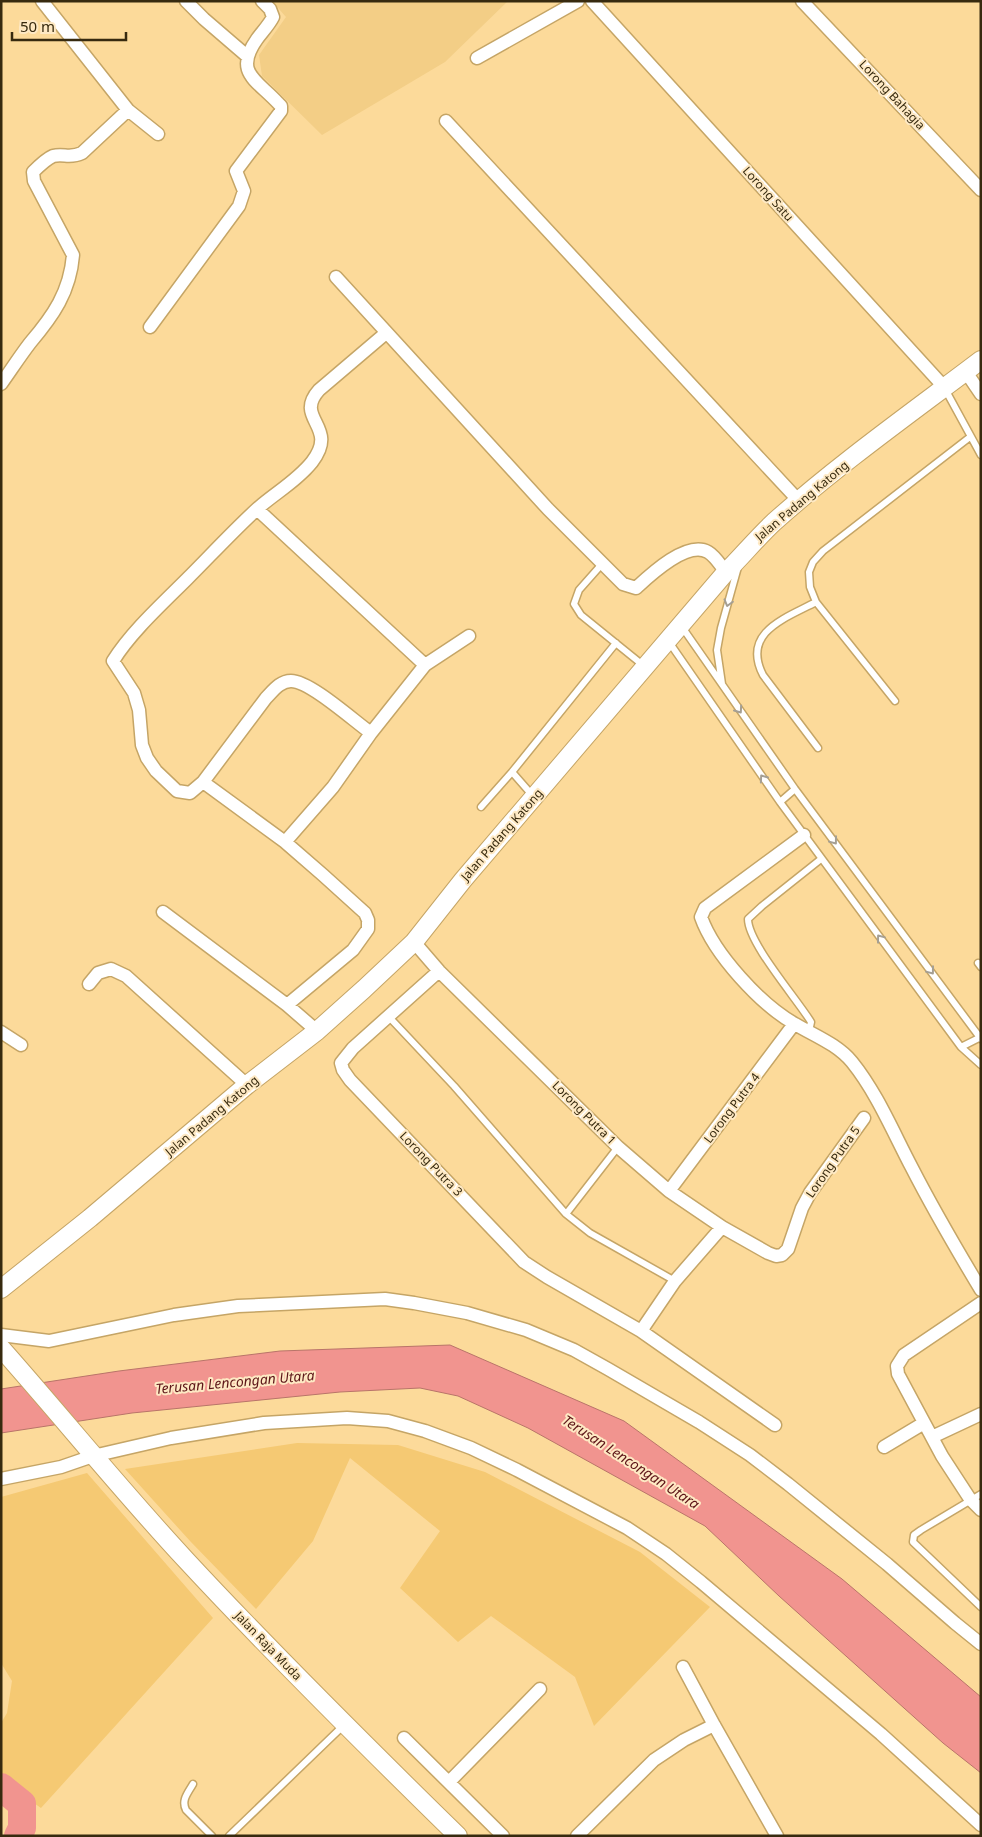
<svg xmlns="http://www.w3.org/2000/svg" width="982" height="1837" viewBox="0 0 982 1837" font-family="'Noto Sans',sans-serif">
  <rect width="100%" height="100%" fill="#fcda9a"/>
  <path fill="#f3ce86" d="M272 1H508L445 62 322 135 262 76 259 55 286 17Z"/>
  <path fill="#f5c973" d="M297 1443 398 1445 485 1472 640 1552 710 1607 594 1726 575 1677 491 1616 458 1642 400 1588 440 1531 350 1458 313 1541 256 1609 190 1541 125 1469Z
    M87 1473 213 1618 41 1808 1 1780V1723L7 1713 12 1681 1 1663V1497Z"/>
  <path fill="#f1948f" stroke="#b97469" d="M450 1345 624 1421 842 1579 981 1697V1773L943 1743 779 1596 705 1526 528 1428 458 1396 420 1388 340 1392 132 1413 1 1433V1389L119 1371 280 1351Z"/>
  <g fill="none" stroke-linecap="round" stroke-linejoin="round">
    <path stroke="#f1948f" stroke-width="28" d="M1 1787 22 1804V1828L18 1836"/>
    <defs>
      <path id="lane" d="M945 389 981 455
        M602 564 579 590 574 604 581 615 644 666
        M816 602C786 618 741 632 763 675L818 748
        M682 627 795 789 981 1039
        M669 642 780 802 961 1047 981 1065
        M722 684 717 650 721 628 738 567
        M895 701 816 602 810 587 809 572 813 562 823 551 970 437
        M533 796 512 772 616 643
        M780 802 795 789
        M481 807 512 772
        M978 963 981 967
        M389 1017 454 1086 566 1214 590 1233 675 1281
        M809 1031 811 1022C797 999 748 943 748 919L762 906 821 859
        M961 1047 981 1037
        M566 1214 618 1147
        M981 1494 921 1530 914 1535 913 1542 981 1607
        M193 1784C188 1793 181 1800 186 1810L212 1836
        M229 1836 343 1726"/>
      <path id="street" d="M42 1 128 110 158 134
        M186 1 204 19 247 56
        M592 1 945 388
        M802 1 981 190
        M477 58 578 1
        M446 121 799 501
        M336 277 548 509 623 584 636 588C650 575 687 540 708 552 715 556 721 566 726 572
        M150 327 239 206 244 191 236 171 281 111V106L278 103C257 80 233 73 257 39 262 32 269 25 273 17L270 9 262 1
        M966 372 981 394
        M1 384C11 370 20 356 30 343 53 316 70 292 73 255L34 181 33 172C39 166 46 159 53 156 64 153 69 159 82 153L128 110
        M257 509 425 665
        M203 782 190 793 177 791 156 771 147 758 142 745 139 710 134 693 113 661C131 632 163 603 187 579 210 556 233 531 257 509 275 493 297 481 312 462 340 426 293 419 319 390L386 333
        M804 835 705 908 701 917C714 954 761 1005 795 1024 815 1036 837 1044 852 1062 877 1093 893 1132 912 1168 933 1209 957 1250 981 1290
        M285 842 333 787 371 733 425 665 469 636
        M163 912 287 1005 317 1031
        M414 942 439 971 618 1147 669 1191 722 1227 768 1253 776 1256 782 1255 788 1249 802 1208 810 1193 864 1118
        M439 971 353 1048 341 1063 343 1070 350 1080 524 1262 547 1277 641 1331 675 1281 722 1227
        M89 984 98 973 111 969 126 976 247 1085
        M287 1005 353 950 368 929V920L365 913 323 875 285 842 203 782 266 698C273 691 280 681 291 681 310 681 354 721 371 733
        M1 1032 21 1045
        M669 1191 794 1024
        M981 1303 904 1355 897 1366 898 1374 942 1456 970 1499 981 1510
        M641 1331 775 1425
        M1 1335 49 1341 174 1315 238 1306 385 1299 414 1303 467 1313 526 1330 574 1350 608 1369 699 1422 750 1455 788 1484 887 1564 955 1623 981 1644
        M932 1437 981 1414
        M884 1447 924 1423
        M1 1479 61 1467 93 1456 171 1438 264 1423 347 1418 388 1421 425 1431 471 1448 517 1470 627 1528 666 1554 701 1582 881 1734 981 1825
        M683 1667 714 1725 777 1836
        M404 1738 503 1836
        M450 1781 540 1689
        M577 1836 654 1760 684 1740 714 1725"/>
      <path id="secondary" d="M1 1289 90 1218 247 1085 317 1031 364 989 414 942 463 880 726 572C742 556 757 538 774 522 839 464 911 413 981 360
        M1 1348C63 1418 121 1490 185 1559 273 1654 365 1745 458 1836"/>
    </defs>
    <use href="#lane" stroke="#c5a566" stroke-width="9"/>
    <use href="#street" stroke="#c5a566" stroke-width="15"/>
    <use href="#secondary" stroke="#c5a566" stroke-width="20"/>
    <use href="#lane" stroke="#fff" stroke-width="6"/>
    <use href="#street" stroke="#fff" stroke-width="12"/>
    <use href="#secondary" stroke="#fff" stroke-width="18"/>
  </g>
  <defs><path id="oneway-chevron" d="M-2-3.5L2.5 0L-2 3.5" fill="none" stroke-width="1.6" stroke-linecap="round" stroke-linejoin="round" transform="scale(1.25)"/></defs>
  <g stroke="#a59f93">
    <use href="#oneway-chevron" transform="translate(728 603) rotate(106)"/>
    <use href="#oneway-chevron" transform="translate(739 710) rotate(55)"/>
    <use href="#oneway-chevron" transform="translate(763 778) rotate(-125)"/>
    <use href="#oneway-chevron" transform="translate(834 841) rotate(53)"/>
    <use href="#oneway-chevron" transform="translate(880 938) rotate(-127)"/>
    <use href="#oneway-chevron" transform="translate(931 971) rotate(53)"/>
  </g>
  <g text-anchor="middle" stroke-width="4" stroke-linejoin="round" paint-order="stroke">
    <g font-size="12" fill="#372a0f" stroke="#fee9c4">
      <text transform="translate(892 95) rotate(47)" y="4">Lorong Bahagia</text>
      <text transform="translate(768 194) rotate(48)" y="4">Lorong Satu</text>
      <text transform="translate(802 501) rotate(-40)" y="4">Jalan Padang Katong</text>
      <text transform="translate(502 835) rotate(-49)" y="4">Jalan Padang Katong</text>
      <text transform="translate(732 1108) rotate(-53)" y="4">Lorong Putra 4</text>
      <text transform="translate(584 1113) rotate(45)" y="4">Lorong Putra 1</text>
      <text transform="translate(212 1116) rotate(-40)" y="4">Jalan Padang Katong</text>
      <text transform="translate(833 1162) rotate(-55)" y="4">Lorong Putra 5</text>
      <text transform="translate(431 1164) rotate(46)" y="4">Lorong Putra 3</text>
      <text transform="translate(268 1646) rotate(46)" y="4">Jalan Raja Muda</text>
    </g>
    <g font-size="14" font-style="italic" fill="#5d1518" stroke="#fee9c4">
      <text transform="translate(235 1382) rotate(-5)" y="5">Terusan Lencongan Utara</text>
      <text transform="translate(631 1462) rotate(33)" y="5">Terusan Lencongan Utara</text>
    </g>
  </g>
  <rect width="982" height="1837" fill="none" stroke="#372a0f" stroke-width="5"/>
  <path d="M12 32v8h114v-8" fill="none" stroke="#372a0f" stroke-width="2.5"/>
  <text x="20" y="32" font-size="15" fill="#372a0f" stroke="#fee9c4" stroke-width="4" paint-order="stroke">50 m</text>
</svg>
